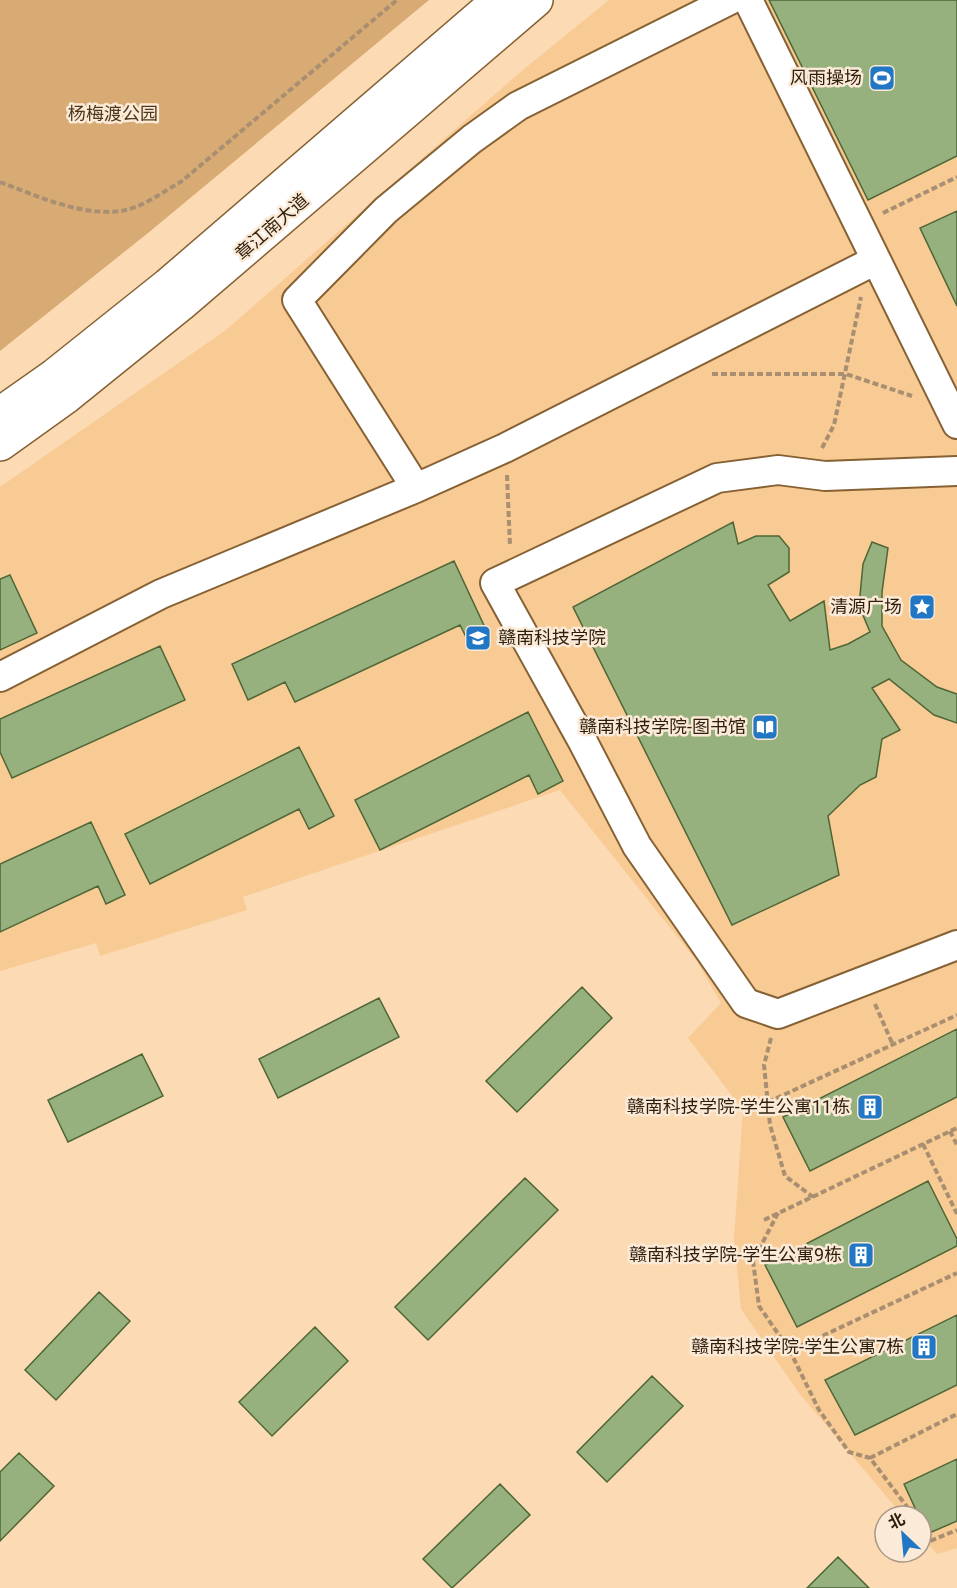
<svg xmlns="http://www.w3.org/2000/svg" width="957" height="1588" viewBox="0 0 957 1588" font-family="Roboto,'Noto Sans SC',sans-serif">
  <rect width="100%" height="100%" fill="#fbdab4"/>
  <path fill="#f8ca94" d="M609 0H957V1548L937 1554 921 1536V1516H903L892 1503 799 1393 741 1309 734 1238 743 1110 688 1038 721 1003 696 960 560 790 243 897 247 910 100 956 96 943 0 971V487L226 330 524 69Z"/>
  <path fill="#d9ab74" d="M0 0H429L148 233 0 351Z"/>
  <path fill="#96b17e" stroke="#4e6636" stroke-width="1.5" d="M769 0H957V156L868 200Z
    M957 211V306L920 228Z
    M733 522 738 544 756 536H779L789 548V572L768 585 790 621 824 601 830 650 848 644 870 632 859 606 863 564 872 542 888 548 882 592V626L901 660 937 687 957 694V723L934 715 889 679 872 688 900 730 882 739 876 777 860 785 828 816 839 875 732 925 573 607Z
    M454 561 488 634 469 643 460 625 295 702 285 682 248 700 232 664Z
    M10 575 37 633 0 650V579Z
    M160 646 185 700 12 778 0 752V719Z
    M528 712 563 781 538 794 529 775 380 850 355 800Z
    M299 747 334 816 309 829 299 809 150 884 125 834Z
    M91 822 125 895 106 904 98 886 0 932V864Z
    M582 987 612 1018 517 1112 486 1081Z
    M379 998 399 1037 278 1098 259 1059Z
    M957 1029V1097L810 1171 783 1117Z
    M142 1054 163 1096 68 1142 48 1100Z
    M525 1178 558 1210 428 1340 395 1307Z
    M928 1181 957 1239V1246L797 1327 765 1265Z
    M99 1292 130 1321 56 1400 25 1370Z
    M957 1315V1385L855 1435 825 1380Z
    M315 1327 348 1361 272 1436 239 1402Z
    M652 1376 683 1406 607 1482 577 1452Z
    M19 1453 54 1486 0 1541V1472Z
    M957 1459V1521L927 1534 904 1484Z
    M500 1484 530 1515 452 1588 423 1559Z
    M838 1557 869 1588H807Z"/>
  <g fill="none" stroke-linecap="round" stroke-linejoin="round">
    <defs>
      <path id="street" d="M748 0 957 424
        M957 471 825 476 778 470 717 478 495 583 583 742 637 846 746 1003 778 1014 957 945
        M416 488 297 300 386 210 472 139 518 106 730 0
        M0 677 161 594 416 488 505 448 876 260"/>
      <path id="secondary" d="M0 414 54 376 168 285 499 0
        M0 444 67 396 181 304 536 0"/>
    </defs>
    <use href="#street" stroke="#856134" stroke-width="32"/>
    <use href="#secondary" stroke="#856134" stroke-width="36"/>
    <path stroke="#a98f71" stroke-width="4" stroke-dasharray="6 3" stroke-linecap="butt" d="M0 182C37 196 80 216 120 211 141 209 164 191 182 181L397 0
      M883 213 957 177
      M712 374H846L912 396
      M822 448 834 425 861 297
      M507 475 510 546
      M875 1004 893 1045
      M771 1038 764 1065 770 1125 785 1176 813 1197
      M768 1102 957 1015
      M950 1131 957 1145
      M923 1144 957 1214
      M778 1213 753 1261 759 1306 790 1351 819 1410 849 1452 870 1458 914 1516
      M764 1220 957 1128
      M790 1351 957 1273
      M870 1458 957 1414
      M921 1526 930 1541 957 1530"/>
    <use href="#street" stroke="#fff" stroke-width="28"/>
    <use href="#secondary" stroke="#fff" stroke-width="33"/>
  </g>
  <defs>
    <symbol id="stadium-square" viewBox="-11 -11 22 22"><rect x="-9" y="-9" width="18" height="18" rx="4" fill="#2177c4" stroke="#fbead7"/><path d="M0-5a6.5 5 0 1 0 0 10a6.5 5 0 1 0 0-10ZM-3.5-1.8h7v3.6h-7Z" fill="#fff"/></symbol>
    <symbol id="sight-square" viewBox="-11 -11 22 22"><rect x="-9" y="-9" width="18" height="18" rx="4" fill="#2177c4" stroke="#fbead7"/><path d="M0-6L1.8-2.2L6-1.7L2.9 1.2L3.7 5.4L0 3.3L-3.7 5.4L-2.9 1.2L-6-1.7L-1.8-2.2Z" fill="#fff"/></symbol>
    <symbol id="university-square" viewBox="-11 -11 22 22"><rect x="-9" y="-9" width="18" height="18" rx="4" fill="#2177c4" stroke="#fbead7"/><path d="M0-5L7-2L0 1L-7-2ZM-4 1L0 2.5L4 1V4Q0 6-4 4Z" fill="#fff"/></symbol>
    <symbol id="library-square" viewBox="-11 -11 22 22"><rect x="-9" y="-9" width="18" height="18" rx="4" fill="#2177c4" stroke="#fbead7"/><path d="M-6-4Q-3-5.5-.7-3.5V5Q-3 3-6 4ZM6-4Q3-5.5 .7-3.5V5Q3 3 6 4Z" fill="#fff"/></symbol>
    <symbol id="building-square" viewBox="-11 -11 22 22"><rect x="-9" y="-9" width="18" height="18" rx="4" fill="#2177c4" stroke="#fbead7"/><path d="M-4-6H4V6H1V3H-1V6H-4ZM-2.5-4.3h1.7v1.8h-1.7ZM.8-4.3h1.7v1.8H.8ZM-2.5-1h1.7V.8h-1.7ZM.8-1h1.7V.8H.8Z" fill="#fff"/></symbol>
  </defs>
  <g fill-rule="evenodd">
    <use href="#stadium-square" x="867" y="63" width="30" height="30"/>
    <use href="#sight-square" x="907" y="592" width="30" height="30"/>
    <use href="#university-square" x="463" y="623" width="30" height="30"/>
    <use href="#library-square" x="750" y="712" width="30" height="30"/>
    <use href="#building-square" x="855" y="1092" width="30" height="30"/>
    <use href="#building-square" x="846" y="1240" width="30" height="30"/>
    <use href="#building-square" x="909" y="1332" width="30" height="30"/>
  </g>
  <g text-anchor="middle" stroke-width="5" stroke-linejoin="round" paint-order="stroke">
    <g font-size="18" fill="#2d1e0b" stroke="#fbead7" text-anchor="end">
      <text x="862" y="84">风雨操场</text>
      <text x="902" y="613">清源广场</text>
      <text x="498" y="644" text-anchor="start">赣南科技学院</text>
      <text x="746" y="733">赣南科技学院-图书馆</text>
      <text x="850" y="1113">赣南科技学院-学生公寓11栋</text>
      <text x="842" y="1261">赣南科技学院-学生公寓9栋</text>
      <text x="904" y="1353">赣南科技学院-学生公寓7栋</text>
    </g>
    <g font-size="18" fill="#50381b" stroke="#fbead7">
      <text x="113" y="120">杨梅渡公园</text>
    </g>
    <g font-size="18" fill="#2d1e0b" stroke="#fbead7">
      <text transform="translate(272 227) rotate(-41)" y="6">章江南大道</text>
    </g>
  </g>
  <g transform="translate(903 1534) rotate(334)"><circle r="28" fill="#fbead7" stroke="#a99885" stroke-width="1.5"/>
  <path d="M0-4.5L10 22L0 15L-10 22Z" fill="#2177c4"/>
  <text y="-9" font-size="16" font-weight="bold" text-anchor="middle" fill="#2d1e0b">北</text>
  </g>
</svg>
